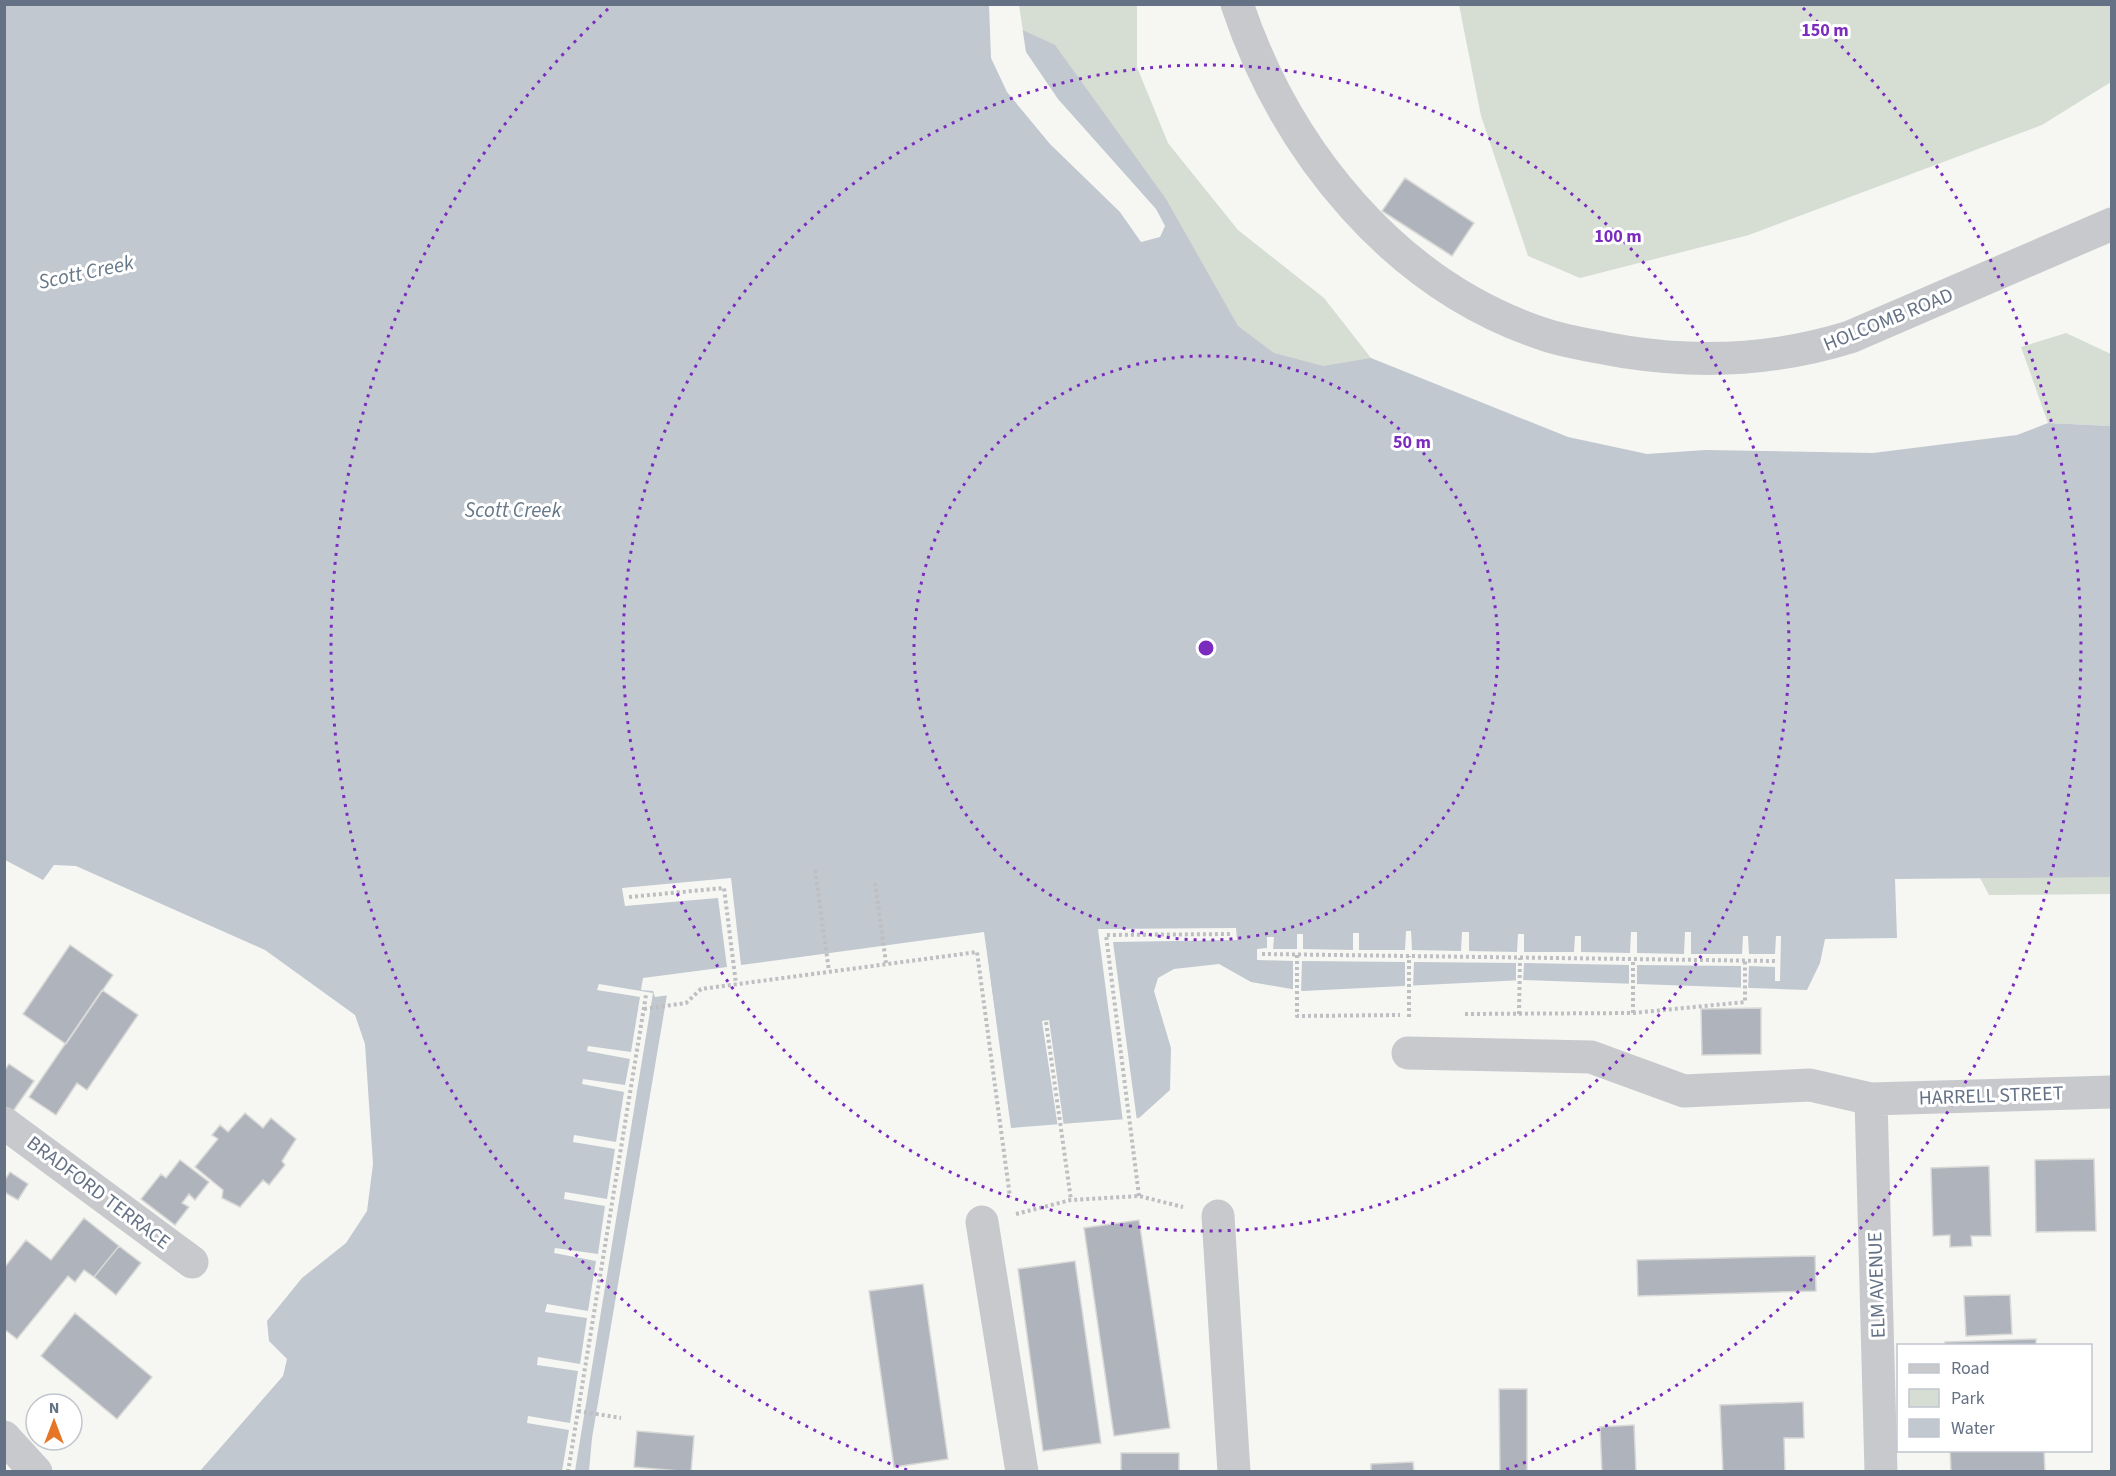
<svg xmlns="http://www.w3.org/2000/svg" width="2116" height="1476" viewBox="0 0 2116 1476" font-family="'Source Sans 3',sans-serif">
  <rect width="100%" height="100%" fill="#f6f7f3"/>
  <path fill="#d6ded4" d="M1019 5H1137V67L1168 143 1238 230 1324 298 1371 358 1360 378 1285 392 1026 52Z
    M1459 5H2111V82L2042 125 1749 235 1580 278 1528 256 1481 116Z
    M2066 333 2111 354V426L2048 423 2021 347Z
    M2111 858V894L1989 895 1980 878Z"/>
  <path fill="#c1c8cf" d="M4 5H1003V21L1055 45 1166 199 1238 326 1274 353 1323 366 1371 358 1568 437 1647 454 1705 450 1873 453 2017 435 2048 423 2111 426V877L1895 879 1897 938 1825 939 1820 963 1807 990 1524 980 1303 991 1251 982 1219 964 1174 969 1158 978 1154 991 1171 1048 1170 1090 1139 1118 1011 1128 985 941 668 989 592 1438 589 1471H200L283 1376 287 1359 269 1341 267 1321 302 1278 346 1243 367 1211 373 1164 365 1044 355 1015 265 950 76 866 54 865 43 880 5 860Z"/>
  <path fill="#f6f7f3" d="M1006 4V19L1022 26 1026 52 1058 99 1156 209 1165 226 1160 237 1141 242 1120 212 1050 144 1007 92 991 58 989 5Z
    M731 878 741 965 984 932 996 1022 993 1023 982 945 670 992V995L655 997 653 991 641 990 643 978 727 967 718 898 625 906 622 888Z
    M1236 928 1237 940 1113 942 1137 1121 1123 1122 1098 929Z
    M1406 931H1411L1412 950 1461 951 1462 932H1469V951L1517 952 1518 934H1524V952H1574L1575 936H1581V952L1630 953 1631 932H1637V953L1684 954 1685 932H1691V954H1742L1743 936H1748L1749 954H1775L1776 936H1781L1780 981H1775V967L1749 966 1748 991H1741V966L1637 965V987L1629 986V965L1524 963 1523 983H1516V963L1414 962 1413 988H1405V962L1302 961 1301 993 1293 992V961L1257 960V949L1267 948V937H1274L1273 949H1297V934H1303V949L1353 950V933H1359V950H1405Z
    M599 984 653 993 575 1471H562L569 1430 527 1423 528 1416 570 1423 578 1371 537 1365 538 1357 580 1364 587 1318 545 1312 547 1304 588 1311 596 1261 554 1253 555 1248 598 1254 605 1206 564 1199 565 1192 607 1199 615 1149 573 1142 574 1135 616 1142 624 1092 582 1084 583 1079 625 1085 630 1059 587 1051 588 1046 631 1052 640 997 597 990Z
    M1049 1020 1064 1127 1058 1128 1042 1021Z"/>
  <path fill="#afb4bc" stroke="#d8d8d6" stroke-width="1.5" d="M1405 178 1474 223 1452 256 1382 211Z
    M70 945 113 975 66 1044 23 1014Z
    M102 990 138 1015 87 1090 77 1083 56 1115 29 1097Z
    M1761 1008V1054L1702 1055 1701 1009Z
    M9 1064 34 1081 11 1114 4 1110V1071Z
    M245 1113 263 1128 271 1118 296 1139 282 1161 285 1165 269 1185 263 1180 240 1207 222 1198 223 1190 195 1167 218 1139 212 1135 220 1125 228 1132Z
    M2094 1159 2096 1231 2036 1232 2035 1160Z
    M180 1160 209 1182 195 1200 189 1194 182 1203 189 1207 175 1225 141 1199 161 1174 166 1178Z
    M1989 1166 1991 1236H1971L1972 1246 1950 1247V1235L1933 1236 1931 1168Z
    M10 1172 28 1184 18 1200 4 1192V1181Z
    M84 1218 119 1246 94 1277 84 1270 75 1282 68 1276 17 1339 4 1329V1268L26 1240 51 1260Z
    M1139 1220 1170 1428 1114 1436 1084 1228Z
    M119 1246 141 1263 116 1295 94 1277Z
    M1815 1256 1816 1291 1638 1296 1637 1260Z
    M1075 1261 1101 1443 1043 1451 1018 1269Z
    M923 1284 948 1459 894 1467 869 1291Z
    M2010 1295 2012 1334 1966 1336 1964 1296Z
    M75 1313 152 1377 117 1419 41 1356Z
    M2036 1339V1346H1945V1342Z
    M1499 1389H1527V1472H1500Z
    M1803 1402 1804 1438H1784L1785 1472H1723L1720 1405Z
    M1634 1425 1636 1472H1602L1600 1427Z
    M637 1431 694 1436 691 1472 634 1467Z
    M1950 1450H2044L2045 1472H1951Z
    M1121 1453H1179V1472H1121Z
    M1413 1462 1414 1472H1371V1464Z"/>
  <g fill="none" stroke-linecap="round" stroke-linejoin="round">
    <path stroke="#bebfc2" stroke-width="4" stroke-dasharray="3 3" stroke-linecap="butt" d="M815 870 829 971
      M875 883 886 963
      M629 897 724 888 736 984
      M1262 954 1775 961
      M1297 955V1016L1400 1015
      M644 1009 686 1003 701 989 977 952 1010 1197
      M1633 1013V959
      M1465 1014 1633 1013 1745 1002V960
      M1519 1014 1520 958
      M1409 1017V956
      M1046 1022 1071 1200
      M1139 1196 1106 935 1233 934
      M1016 1214 1071 1200 1139 1196 1183 1207
      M578 1411 621 1418
      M568 1472 646 995"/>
    <path stroke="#c7c9cd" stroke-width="33" d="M1237 4C1286 151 1395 286 1546 335 1571 343 1599 347 1626 352 1703 364 1776 360 1850 337L2112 224
      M1408 1053 1591 1057 1684 1091 1810 1085 1871 1099 2112 1092
      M1871 1099 1881 1472
      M4 1123 192 1262
      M1218 1216 1234 1472
      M982 1222 1022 1472
      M4 1437 36 1472"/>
  </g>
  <g fill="none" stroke="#7b2cbf" stroke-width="3" stroke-dasharray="3 6">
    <circle cx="1206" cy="648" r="292"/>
    <circle cx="1206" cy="648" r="583"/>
    <path d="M907 1470A875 875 0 0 1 609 8M1803 8A875 875 0 0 1 1505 1470"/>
  </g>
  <g text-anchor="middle" stroke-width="6" stroke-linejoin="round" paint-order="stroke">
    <g font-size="20" fill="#657185" stroke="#fff">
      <text transform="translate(1888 319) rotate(-22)" y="7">HOLCOMB ROAD</text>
      <text transform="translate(1991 1095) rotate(-2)" y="7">HARRELL STREET</text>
      <text transform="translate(99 1192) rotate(37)" y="7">BRADFORD TERRACE</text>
      <text transform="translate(1876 1285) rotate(-92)" y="7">ELM AVENUE</text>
    </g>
    <g font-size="21" font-style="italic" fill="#667888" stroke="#fff">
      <text transform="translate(86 272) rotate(-12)" y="7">Scott Creek</text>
      <text x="513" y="517">Scott Creek</text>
    </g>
  </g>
  <circle cx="1206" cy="648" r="9" fill="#7b2cbf" stroke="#fff" stroke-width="3"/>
  <g font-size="18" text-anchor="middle" font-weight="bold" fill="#7b2cbf" stroke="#fff" stroke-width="6" stroke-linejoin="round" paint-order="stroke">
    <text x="1825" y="36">150 m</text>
    <text x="1618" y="242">100 m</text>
    <text x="1412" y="448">50 m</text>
  </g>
  <rect width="2116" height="1476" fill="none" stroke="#657185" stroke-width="12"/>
  <rect x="1897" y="1344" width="195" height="108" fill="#ffffff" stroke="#c1c6ce" stroke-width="1.5"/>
  <rect x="1909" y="1364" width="30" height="9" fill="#c7c9cd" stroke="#c1c6ce" stroke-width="1.5"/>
  <text x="1951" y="1374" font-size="18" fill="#657185">Road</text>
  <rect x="1909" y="1389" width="30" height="18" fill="#d6ded4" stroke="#c1c6ce" stroke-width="1.5"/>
  <text x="1951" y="1404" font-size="18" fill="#657185">Park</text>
  <rect x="1909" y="1419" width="30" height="18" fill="#c1c8cf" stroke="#c1c6ce" stroke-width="1.5"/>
  <text x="1951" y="1434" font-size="18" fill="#657185">Water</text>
  <g transform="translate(54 1422)"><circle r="28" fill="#ffffff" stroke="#c1c6ce" stroke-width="1.5"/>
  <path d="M0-4.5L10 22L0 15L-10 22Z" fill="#e47625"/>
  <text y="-9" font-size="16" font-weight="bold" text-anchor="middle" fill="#657185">N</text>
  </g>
</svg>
